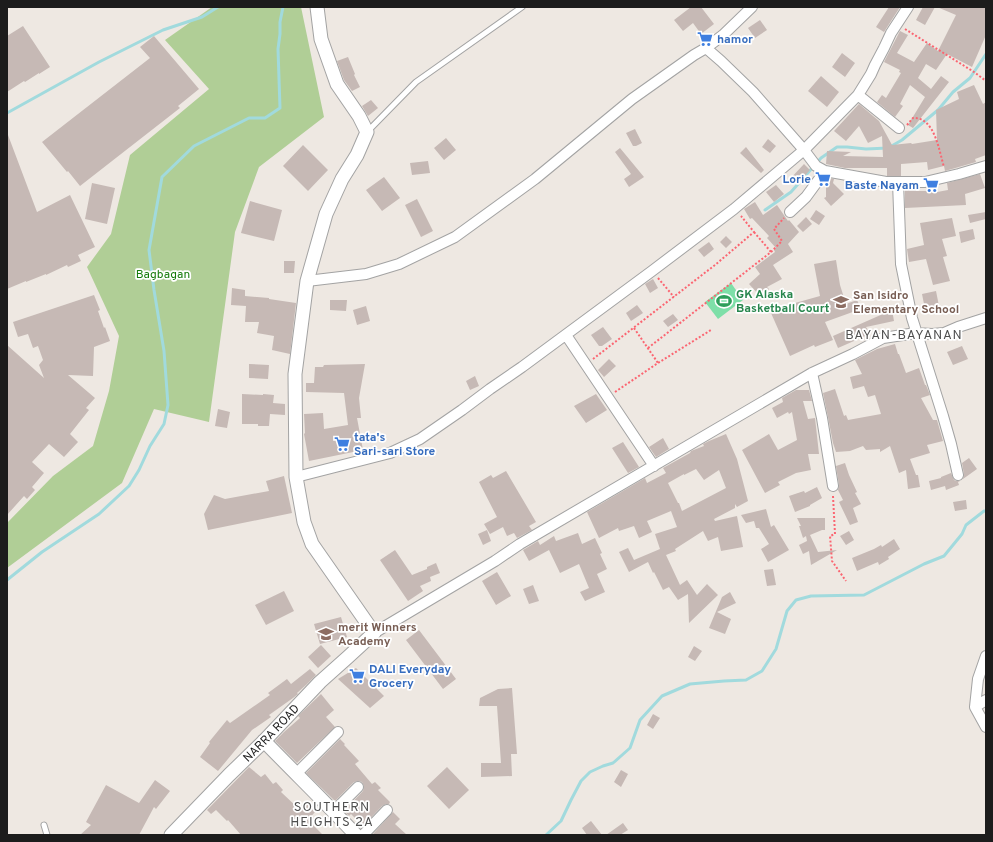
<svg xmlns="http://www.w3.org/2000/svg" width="993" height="842" viewBox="0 0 993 842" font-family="Overpass,sans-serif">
  <rect width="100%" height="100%" fill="#eee8e2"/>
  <path fill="#b0ce96" d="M212 7H301L324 117 259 167 235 232 209 422 154 409 122 483 7 568V523L53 476 93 446 109 391 119 336 87 267 111 234 130 155 209 89 165 40Z"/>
  <path fill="#7edfa8" d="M731 283 743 300 718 319 705 302Z"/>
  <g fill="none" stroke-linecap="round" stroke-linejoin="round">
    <path stroke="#a1dadd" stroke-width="3" d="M7 113 99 62 163 30 202 17 218 7
      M765 210 791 192 821 158 837 147H847L866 149 888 148 902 140 938 110 953 92 970 78 986 54
      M7 580 42 552 99 514 129 486 139 470 150 446 164 424 168 405 164 351 154 290 149 250 162 177 194 146 249 118H265L280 108 278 49 280 34V22L283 7
      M546 835 561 821 571 800 581 781 590 772 603 766 613 763 630 748 640 720 662 696 690 684 724 681 746 680 762 671 776 649 787 611 796 600 811 596 864 595 924 564 944 556 962 534 966 525 984 511H986"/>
  </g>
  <path fill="#c6b9b5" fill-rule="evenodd" d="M691 7H701L714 24 701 34 693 23 683 31 674 20Z
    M889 7H900L884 32 876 27Z
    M923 7H935L925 25 916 20Z
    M937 7H986V35L972 67 947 54 936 70 926 64 918 78 931 89 941 76 949 82 913 128 908 125 925 97 910 85 900 104 903 106 895 117 877 102 882 95 886 98 901 73 899 72 900 70 884 62 900 31 908 35 897 53 914 62 927 43 938 51 956 15Z
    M760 20 767 30 755 38 748 28Z
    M23 26 50 67 39 74V73L25 82 24 81 7 92V36Z
    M154 36 199 89 178 106 180 108 80 186 68 171 67 172 42 142 150 58 140 47Z
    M842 53 855 63 845 77 832 67Z
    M348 57 355 74 354 75 360 87 352 91 344 80 337 61Z
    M821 76 839 92 827 107 808 91Z
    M974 85 983 104 986 102V155L975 159 976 162 945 171 944 166 928 170 927 162 901 164V176H887V168H845L826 164 827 151 851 152 843 156 883 157 882 136 868 143 859 126 846 141 834 131 859 104 879 121 892 145 911 143 912 144 937 140 936 110 959 99 957 92Z
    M371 100 378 108 368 116 362 106Z
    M635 129 642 143 636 146H633L626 133Z
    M7 135H8L37 212 70 195 95 247 78 255 81 261 68 267 67 265 46 275V274L26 282V281L7 289Z
    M446 138 456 150 444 160 434 148Z
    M768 139 776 146 770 153 762 147Z
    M303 145 328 170 308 191 283 166Z
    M746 147 764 170 761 173 740 153Z
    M620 148 644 177 629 187 624 179 631 174 615 152Z
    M428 161 430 173 412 175 410 163Z
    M804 164 810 170 797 185 790 179Z
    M980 174 985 188 965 194 966 205 905 208V189L916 188V191H932V193L948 190 947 183Z
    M384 177 400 198 382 211 366 190Z
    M828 178 834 179 833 183 844 194 831 206 824 198 826 197V181Z
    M92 183 115 188 107 224 85 219Z
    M776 185 784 194 774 202 766 192Z
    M417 199 433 231 421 237 405 205Z
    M250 201 282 210 274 241 241 233Z
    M755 202 763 215 777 205 788 221 789 220 799 232 788 244 793 252 773 265 782 279 767 287 769 289 760 296 749 284 760 274 755 267 775 252 774 250 776 248 767 238 769 236 752 218 750 219 744 209Z
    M816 210 825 216 819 225 810 219Z
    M986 212V219L970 223 968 215Z
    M806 217 812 224 803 232 797 226Z
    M952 218 956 236 942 239 947 256 943 257 950 281 933 285 926 259 909 262 907 249 924 245 920 223Z
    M973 229 975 239 961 243 959 232Z
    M726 236 732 242 726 248 720 242Z
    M709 242 714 249 704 257 698 250Z
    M836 260 840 285 846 304 857 300 861 309 825 322 833 340 815 347 814 345 790 356 771 313 795 303 820 296 814 264Z
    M284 261H295L294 273H284Z
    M653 279 658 288 650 293 645 284Z
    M232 288 245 290V296L269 298V299L296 303 290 354 272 350 274 336 257 333 259 322H245L246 306 231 305Z
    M936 291 939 306 925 309 922 294Z
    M94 295 100 310 98 311 104 328 105 327 110 341 94 347 93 376 68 375 95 398 86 408 89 410 70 434 78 442 64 457 49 444 32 462 44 473 32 487 35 490 27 499 24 496 7 515V345L44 378 39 365 43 360 38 346 33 348 28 334 18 337 13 322Z
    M330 300H347L346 311 330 310Z
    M637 305 643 313 631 321 626 313Z
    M366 306 370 321 357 325 353 310Z
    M892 310 894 321 866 327 870 334 838 348 833 336Z
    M673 314 678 320 668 327 663 321Z
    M603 327 612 339 602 346H599L591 335Z
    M895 344 898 354H899L906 373 919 368 925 385H926L930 395 921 398 933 420H937L943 441 927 445 930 453 910 459 916 475H918L920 487 908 489 906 470 899 473 890 446 880 452V449L866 450 863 446 850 451 836 452 833 443 828 417 823 393 835 389 844 416 846 415 848 420 881 414 875 395 868 397 864 386 853 389 850 377 862 374 855 360 877 349Z
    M962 346 968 359 953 365 947 352Z
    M609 359 616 366 604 377 598 370Z
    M249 364 269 365 268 379 249 378Z
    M365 364 359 398 361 418H357L363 450 309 461 304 434 305 433 304 414 323 413 324 429 348 425 344 393 306 392V383H314L315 367H323L324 365Z
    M475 376 479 386 470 390 466 381Z
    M796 390H809L812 401H803L808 419 815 418 819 454H808L811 470 796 473 778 482 780 485 765 493 742 450 769 434 778 450 797 440 792 412 789 414 788 412 777 418 772 408 783 402 782 398Z
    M242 394 263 395V394L274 395 273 403 285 404V415L270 414 269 426H258V424H242Z
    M596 394 607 410 586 423 574 406Z
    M218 409 230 412 227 428 215 426Z
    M726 434 737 459 748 501 737 507 735 504V508L714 519 715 521 737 516 743 547 721 551 718 537 708 541 703 531 675 549 676 551 666 555 680 585 687 580 697 595 707 584 718 595 689 623 688 594 678 600 669 587 663 590 654 572 653 573 648 562 629 572 619 552 628 548 634 560 660 549 655 534 677 527 671 511 647 521 652 532 639 538 634 526 619 531 618 528 599 538 587 512 645 478 647 483 666 473 663 468 690 453 691 451 704 446 703 444 709 441ZM696 469 704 480 719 470 726 488 682 511 679 503H678L668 483 684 474V475Z
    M663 438 669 449 656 457 649 447Z
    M623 442 639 467 628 473 612 448Z
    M969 458 977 469 963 479 964 474 962 463Z
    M845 463 849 475 857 492 855 493 861 504 853 508 858 522 850 525 839 502 843 500 838 490 839 485 836 466Z
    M506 471 536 522 529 526 532 530 517 538 514 533 507 536 503 527 490 534 484 524 497 517 479 482 491 475 493 478Z
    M951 473 954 480 956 481H960L958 482 959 485 946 490 945 486 931 490 929 481 941 478V477Z
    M284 476 292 513 208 530 204 514 214 495 225 499 269 491 266 481Z
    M817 487 822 498 810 505V506L795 512 789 496 804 491 805 493Z
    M966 500 967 509 955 511 953 502Z
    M766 509 771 527 774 525 789 550 768 562 761 549 769 544 759 528H756L754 521 746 523 741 515Z
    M797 518H825V530H822L810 535 818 552 837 550 811 565 809 551 803 554 799 545 807 541 806 536 803 538 799 526H801Z
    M487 530 491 541 483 545 478 534Z
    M849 531 854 540 846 545 840 536Z
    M578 533 582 544 595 538 602 553 600 554 607 569 597 574 605 592 585 601 580 592 589 588 579 564 560 573 549 550 529 561 523 550 538 541 540 545 554 536 556 541Z
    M894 539 900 549 888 557 889 559 879 565 878 562 857 571 852 558 874 549 881 545 882 547Z
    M395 550 412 575 427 569V567L436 563 440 573 430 577 431 581 420 586 423 591 408 601 380 560Z
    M773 569 776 585 767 586 764 570Z
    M497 572 511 596 496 605 482 581Z
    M533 585 539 601 529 604 523 589Z
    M284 591 294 611 266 625 255 605Z
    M730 592 736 603 717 612 731 619 725 634 709 628 722 597Z
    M341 617 347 637 320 644 314 624Z
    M419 630 456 679 443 689 406 640Z
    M321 645 331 656 318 668 308 657Z
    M694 646 702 651 695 661 688 657Z
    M356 668 384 696 370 708 338 679Z
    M310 669 316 675 306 685 297 693 298 694 293 698 269 715 271 717 252 730 218 771 200 757 210 743 209 742 227 720 230 723 270 695 268 693 287 679 291 684Z
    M512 688 517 754H511L512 776 481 777V763H501L497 706H479L480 698 498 689Z
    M321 694 334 710 326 717 335 727 297 763 275 741 284 732 300 718 298 716Z
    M653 714 660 718 653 729 647 725Z
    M340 739 345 744 344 745 359 761 355 764 372 784 375 782 381 788 378 790 390 802 389 804H386L382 806 363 826 351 814 349 816 344 811 363 791 364 786 362 782 359 781 354 782 335 801 306 773Z
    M249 767 261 777 265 774 273 784 276 782 283 790 281 792 299 809 305 802 315 812 308 820 323 835H241L228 820 227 821 216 810 211 814 207 810Z
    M447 767 469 790 449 809 427 786Z
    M621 770 628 774 621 787 614 782Z
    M155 780 170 791 156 809 154 807 139 835H80L91 825 86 822 106 785 139 803Z
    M393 812 400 819 395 824 407 835H373V834Z
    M591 821 602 835H587L582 828Z
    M623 823 628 830 620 835H606Z"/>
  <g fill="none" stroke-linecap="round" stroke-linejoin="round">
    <defs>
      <path id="service" d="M368 131 416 82 522 7
        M44 825 47 835"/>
      <path id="minor" d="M706 48 723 35 752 7
        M858 95 899 128
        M898 182 901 264 912 318 943 416 951 444 958 475
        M790 212 806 197 825 171
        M307 281 366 274 399 264 455 237 535 179 632 99 694 55 706 48 721 61 753 92 804 150 816 166 825 171 886 182H925L959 174 986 166
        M566 335 654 466
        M812 373 822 418 833 486
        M296 477 390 453 420 439 462 410 490 389 522 367 652 271 734 209 804 150 858 95 871 74 875 65 884 48 891 33 908 7
        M374 633 495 561 520 544 812 373 853 354 883 338 916 333 932 334 944 333 958 327 986 318
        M986 656 978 679 975 707 986 727
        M975 707 986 700
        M296 774 338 732
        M334 811 358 787
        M363 835 387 810"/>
      <g id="tertiary">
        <path d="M264 741C294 772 326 803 356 835"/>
        <path id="s1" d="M171 835 229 775 264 741 320 682 348 657 374 633 312 544 304 522 296 477 295 374 307 281 326 214 342 179 357 155 367 132 359 116 337 84 321 39 317 7"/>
      </g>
    </defs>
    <use href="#service" stroke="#a3a3a3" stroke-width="7"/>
    <use href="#minor" stroke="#a3a3a3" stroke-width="12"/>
    <use href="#tertiary" stroke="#a3a3a3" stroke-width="15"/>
    <path stroke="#fb6571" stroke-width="2" stroke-dasharray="2 2" stroke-linecap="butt" d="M905 29 974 72 986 81
      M907 125 913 118C935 117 939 151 944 167
      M754 232 771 252
      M658 278 674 297
      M634 328 658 363
      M648 348 771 252 782 241 774 229 784 218
      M593 359 715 265 754 232 741 216
      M615 392 658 363 711 330
      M833 496 835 534 830 536 832 561 846 581"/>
    <use href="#service" stroke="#fff" stroke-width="5"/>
    <use href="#minor" stroke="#fff" stroke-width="10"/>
    <use href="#tertiary" stroke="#fff" stroke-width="13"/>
  </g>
  <defs>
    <symbol id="supermarket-bare" viewBox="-9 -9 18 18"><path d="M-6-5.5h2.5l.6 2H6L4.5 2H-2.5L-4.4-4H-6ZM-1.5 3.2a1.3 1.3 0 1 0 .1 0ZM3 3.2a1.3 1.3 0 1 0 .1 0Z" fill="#3f7fe0" stroke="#fff" stroke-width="2.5" paint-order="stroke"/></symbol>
    <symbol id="stadium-bare" viewBox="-9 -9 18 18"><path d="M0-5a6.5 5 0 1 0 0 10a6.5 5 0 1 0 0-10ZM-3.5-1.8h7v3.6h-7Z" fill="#2e9e5b" stroke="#fff" stroke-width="2.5" paint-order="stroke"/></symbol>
    <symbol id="school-bare" viewBox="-9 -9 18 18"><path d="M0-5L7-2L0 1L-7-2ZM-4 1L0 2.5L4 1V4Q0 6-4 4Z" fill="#8d6e63" stroke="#fff" stroke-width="2.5" paint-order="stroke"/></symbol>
    <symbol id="university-bare" viewBox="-9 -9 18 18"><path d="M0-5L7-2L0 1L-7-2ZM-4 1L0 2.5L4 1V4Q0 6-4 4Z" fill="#8d6e63" stroke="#fff" stroke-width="2.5" paint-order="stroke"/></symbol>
  </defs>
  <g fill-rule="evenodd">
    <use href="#supermarket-bare" x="694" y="28" width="22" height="22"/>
    <use href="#supermarket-bare" x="812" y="168" width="22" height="22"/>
    <use href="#supermarket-bare" x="920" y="174" width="22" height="22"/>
    <use href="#stadium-bare" x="713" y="290" width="22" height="22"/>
    <use href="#school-bare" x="830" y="291" width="22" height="22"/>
    <use href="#supermarket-bare" x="331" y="433" width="22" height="22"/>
    <use href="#university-bare" x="315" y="623" width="22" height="22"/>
    <use href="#supermarket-bare" x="346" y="665" width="22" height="22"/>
  </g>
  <g text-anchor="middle" stroke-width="3.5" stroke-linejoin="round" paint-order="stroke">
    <g font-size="12" font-weight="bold" fill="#366cbe" stroke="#fff" text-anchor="start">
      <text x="717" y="43">hamor</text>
      <text x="811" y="183" text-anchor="end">Lorie</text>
      <text x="919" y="189" text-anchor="end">Baste Nayam</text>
      <text x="354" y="441">tata's<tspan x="354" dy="14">Sari-sari Store</tspan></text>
      <text x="369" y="673">DALI Everyday<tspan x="369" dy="14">Grocery</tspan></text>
    </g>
    <g font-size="12" fill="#157b0a" stroke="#fff">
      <text x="163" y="278">Bagbagan</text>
    </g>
    <g font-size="12" font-weight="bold" fill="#27864d" stroke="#fff" text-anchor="start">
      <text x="736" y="298">GK Alaska<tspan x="736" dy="14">Basketball Court</tspan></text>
    </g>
    <g font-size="12" font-weight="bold" fill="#785e54" stroke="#fff" text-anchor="start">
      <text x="853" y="299">San Isidro<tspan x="853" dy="14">Elementary School</tspan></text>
      <text x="338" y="631">merit Winners<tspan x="338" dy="14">Academy</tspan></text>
    </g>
    <g font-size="12" fill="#1c1c1c" stroke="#fff">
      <text dy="4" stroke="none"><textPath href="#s1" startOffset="143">NARRA ROAD</textPath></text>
    </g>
    <g font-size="13" letter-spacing="1" fill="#4f4f4f" stroke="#fff">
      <text x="904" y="339">BAYAN-BAYANAN</text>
      <text x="332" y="811">SOUTHERN<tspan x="332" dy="15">HEIGHTS 2A</tspan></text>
    </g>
  </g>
  <rect width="993" height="842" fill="none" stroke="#1c1c1c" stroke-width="16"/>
</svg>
